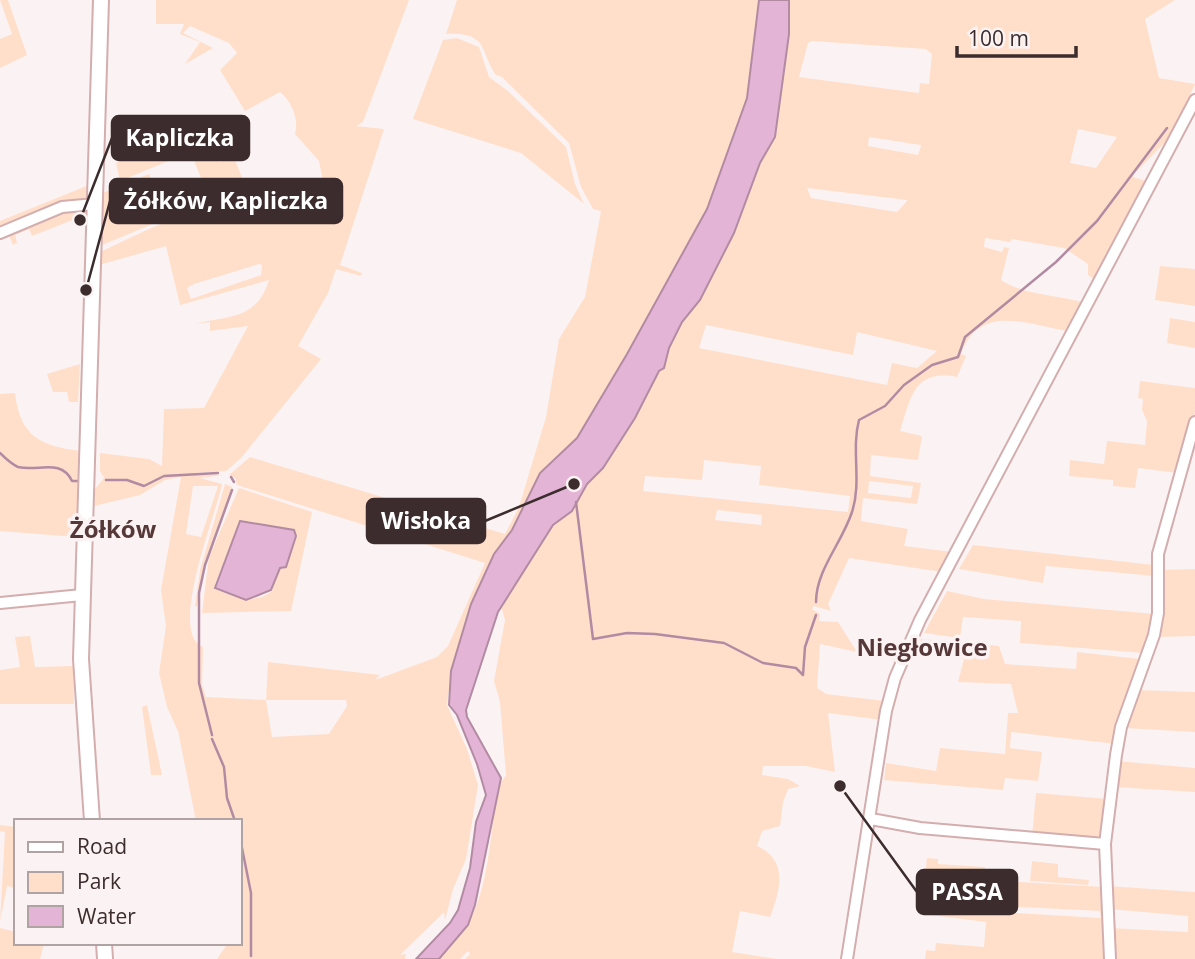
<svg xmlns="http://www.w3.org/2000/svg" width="1195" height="959" viewBox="0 0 1195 959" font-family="'Open Sans',sans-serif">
  <rect width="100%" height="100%" fill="#fbf3f3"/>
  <path fill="#ffdfca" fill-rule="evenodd" d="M0 0H8L27 55 0 68V39L12 34Z
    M156 0H409L366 114 363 122 356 126 384 129 340 265 362 273 361 276 336 269 328 293 298 346 321 359 241 458 226 471 194 473 223 475 200 478 222 484C217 512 167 633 203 647L202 685 206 697 266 700 268 662 380 675 375 680 437 657 448 646 485 563 253 490 237 485 235 478 229 475 250 457 505 534 519 507 546 417 559 339 585 297 601 211 593 209 581 187 569 143 502 77 496 75C480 53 489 31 446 34L457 0H759L747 98 707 209 627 354 577 438 540 473 512 530 494 554 471 604 451 671 447 705 467 749 478 785 466 859 453 889 445 920 444 912 400 955 406 954 405 959H217L228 943H240V821H196L178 731 167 707 159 673 166 626 161 590 181 477 165 480 140 495 94 506 95 489 104 478 100 471V453L149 459 162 466 164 409 204 408 248 326 210 331V322L195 324C231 315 256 320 269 280L180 305 166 246 99 265 100 252 151 228 260 186 272 219 308 212 307 193 324 186 319 161 295 134C299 119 292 102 280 92L245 111 220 70 237 53 229 43 190 26 183 33 213 48 185 64 200 42 180 34 184 24H156ZM259 264 262 265 261 275 191 299 187 288 194 284ZM193 486H218L201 537 186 534ZM266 700H346L347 706 329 734 272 737Z
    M789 0H1175L1145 19 1159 78 1195 84 1170 137 1135 173 1133 177 1146 181 1145 185 1095 280 1088 275V264L1064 248 1012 239 1010 242 985 238 984 247 1002 252 1004 247 1009 248 1001 280C1024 295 1056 295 1083 302L1067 331C1027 324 979 303 961 354L966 356 957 377C914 369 911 397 900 431L922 436 918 460 871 455 870 476 921 483 917 504 863 498 861 521 908 529 904 546 953 552 942 572 849 558 828 604 831 611 814 606 812 609 820 614 819 621 838 622 857 652 820 644 817 688 826 694 885 701 882 720 828 713 835 772 806 766H763L762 775 788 779 800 786 788 789 783 802 780 826 762 831 757 846C789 860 780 891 770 917L740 911 732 952 777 959H465L470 954 468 951 460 959H439C448 948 460 937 467 925 489 891 491 827 498 787L506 775 500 702 494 681 505 620 501 606 553 525 572 511 587 484 603 468 635 418 659 371 664 368 669 348 682 322 700 300 734 233 760 163 775 137 789 34ZM812 41 926 49 932 54 929 84 920 83 919 93 799 77 808 43ZM1078 129 1117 137 1096 168 1070 163ZM869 137 921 145V146L918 155 868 146ZM807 188 907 200V201L897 212 811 198ZM706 325 853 355 857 332 937 351 917 368 892 363 887 385 699 348ZM704 460 761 466 759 485 850 496 848 512 643 491 645 476 702 480ZM869 481 913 486 911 498 868 493ZM717 510 762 515 761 525 715 520Z
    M457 38 479 47 489 77 508 91 566 147 575 184 584 204 521 153 413 119 443 40Z
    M175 140 178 157 120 181 116 163Z
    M214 148 219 162 234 157 246 188 211 202 192 156Z
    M149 174 167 218 100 246V194Z
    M89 185 86 199 0 231V221Z
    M71 207 85 208 88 214 32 236 29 229 15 235 17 243 13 245 8 233Z
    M1160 266 1195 269V306L1155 300Z
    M1170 318 1195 322V348L1167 343Z
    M80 364 78 402H69L67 392H53L47 374Z
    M1140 381 1195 388V413L1178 473 1138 468 1135 488 1113 486V480L1069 476 1070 460 1104 464 1107 441 1145 445 1147 421 1142 410 1143 399 1138 398Z
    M15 393C20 437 41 446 81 451L76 537 0 531V394Z
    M225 484 232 487 205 562 197 606 195 607 200 570Z
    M239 488 312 512 291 611 202 613 209 557ZM241 521 294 530 286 566 280 567 272 591C254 605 236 597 217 590L215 584Z
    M973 545 1154 565V576L1046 566 1043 583 959 569Z
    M1195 569V636L1156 637 1160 570Z
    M947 591 984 599 1155 614 1144 653 1020 643 1021 621 963 617 960 638 924 633Z
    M30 636 35 667 73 666 74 704H0V670L20 667 15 637Z
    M921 639 999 646 1005 664 1076 669 1077 652 1140 659 1116 744 1011 732 1010 748 1042 752 1038 781 1005 778 1003 790 884 780 886 763 936 771 940 748 1005 754 1008 713H1018L1011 684 958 682 964 659 914 653Z
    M1137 690 1195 692V732L1124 728Z
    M147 705 162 775H151L142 707Z
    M1117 761 1195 768V792L1114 787Z
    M1036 793 1108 799 1103 839 1032 836Z
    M0 825 16 827 15 888 7 886 0 922 5 832 0 831Z
    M927 858 938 859V864L985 867 983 879 988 880 1104 887 1107 959H925L926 950 935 951 936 943 984 947 986 922 931 915 933 897H938L940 878 925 876ZM981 905 1100 911 1101 918 980 911Z
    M1032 861 1058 864V877L1089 880 1088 885 1030 881Z
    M1108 886 1195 892V959H1111L1110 928 1188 932V916L1110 909Z
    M0 928 16 932V943H44L40 959H0Z"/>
  <path fill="#e4b4d6" stroke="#b28ba3" stroke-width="2" d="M759 0H789V34L775 137 760 163 734 233 700 300 682 322 669 348 664 368 659 371 635 418 603 468 587 484 572 511 553 525 498 612 466 710 467 717 501 778 475 905 468 925 439 959H416L450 923 458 910 470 868 476 822 486 795 477 764 457 715 449 705 451 671 471 604 494 554 512 530 540 473 577 438 627 354 707 209 747 98Z
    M240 521 294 530 296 536 286 567 280 568 271 590 246 600 215 588Z"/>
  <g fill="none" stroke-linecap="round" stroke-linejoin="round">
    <path stroke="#b28ba3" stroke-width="2.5" d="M0 453C5 458 11 464 18 467 38 472 61 458 72 481H78
      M231 477 234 482
      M106 480H127L144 486 164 476 218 473
      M576 502 593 639 627 633 655 634 724 643 763 663 796 668 803 675 805 647 816 615
      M816 602C816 570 842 543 852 512 862 482 851 450 859 420L885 406 904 385 932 365 958 357 965 337 1056 262 1097 221 1167 128
      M212 735 199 683V593L205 565 232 490
      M212 739 224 767 227 798 235 821
      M240 838 251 893V956"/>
    <defs>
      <path id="minor" d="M0 233 62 207 95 204
        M0 603 82 595
        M871 819 920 828 1105 844
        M847 959 886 711 895 678 920 620 1195 100
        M1110 959 1105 844 1116 755 1121 727 1154 635 1158 613V554L1195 422"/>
      <path id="major" d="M92 821 81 659 101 0
        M104 943 105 959"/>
    </defs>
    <use href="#minor" stroke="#d4adae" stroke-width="14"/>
    <use href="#major" stroke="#d4adae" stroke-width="18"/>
    <use href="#minor" stroke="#fff" stroke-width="10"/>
    <use href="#major" stroke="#fff" stroke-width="14"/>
  </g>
  <g text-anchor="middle" stroke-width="7" stroke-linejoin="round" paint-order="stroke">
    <g font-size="24" font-weight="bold" fill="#573839" stroke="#fbf3f3">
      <text x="113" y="538">Żółków</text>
      <text x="922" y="656">Niegłowice</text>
    </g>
  </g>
  <path fill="none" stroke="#3c2c2d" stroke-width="2.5" d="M80 220L112 138M86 290L110 201M574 484L485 521M840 786L917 892"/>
  <g fill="#3c2c2d" stroke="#fbf3f3" stroke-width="2.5">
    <circle cx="80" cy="220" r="7"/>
    <circle cx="86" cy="290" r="7"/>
    <circle cx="574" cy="484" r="7"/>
    <circle cx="840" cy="786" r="7"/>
  </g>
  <g fill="#3c2c2d" stroke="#3c2c2d" stroke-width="2.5">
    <rect x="112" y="116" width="137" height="44" rx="7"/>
    <rect x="110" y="179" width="232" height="44" rx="7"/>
    <rect x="367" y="499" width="118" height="44" rx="7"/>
    <rect x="917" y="870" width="100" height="44" rx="7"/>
  </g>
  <g font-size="23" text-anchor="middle" font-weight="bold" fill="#fff">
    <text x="180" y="146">Kapliczka</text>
    <text x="226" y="209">Żółków, Kapliczka</text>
    <text x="426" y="529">Wisłoka</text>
    <text x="967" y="900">PASSA</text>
  </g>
  <rect x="14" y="819" width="228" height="126" fill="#fbf3f3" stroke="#afa3a4" stroke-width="2"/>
  <rect x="28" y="842" width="35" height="10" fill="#ffffff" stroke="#afa3a4" stroke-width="2"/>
  <text x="77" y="854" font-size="21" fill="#3c2c2d">Road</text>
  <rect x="28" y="872" width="35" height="21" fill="#ffdfca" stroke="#afa3a4" stroke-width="2"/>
  <text x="77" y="889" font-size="21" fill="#3c2c2d">Park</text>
  <rect x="28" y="906" width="35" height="21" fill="#e4b4d6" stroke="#afa3a4" stroke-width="2"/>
  <text x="77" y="924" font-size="21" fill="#3c2c2d">Water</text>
  <path d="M957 46v10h119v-10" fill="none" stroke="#3c2c2d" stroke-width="3.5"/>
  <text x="968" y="46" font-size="21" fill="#3c2c2d" stroke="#fbf3f3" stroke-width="5" paint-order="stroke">100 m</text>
</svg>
